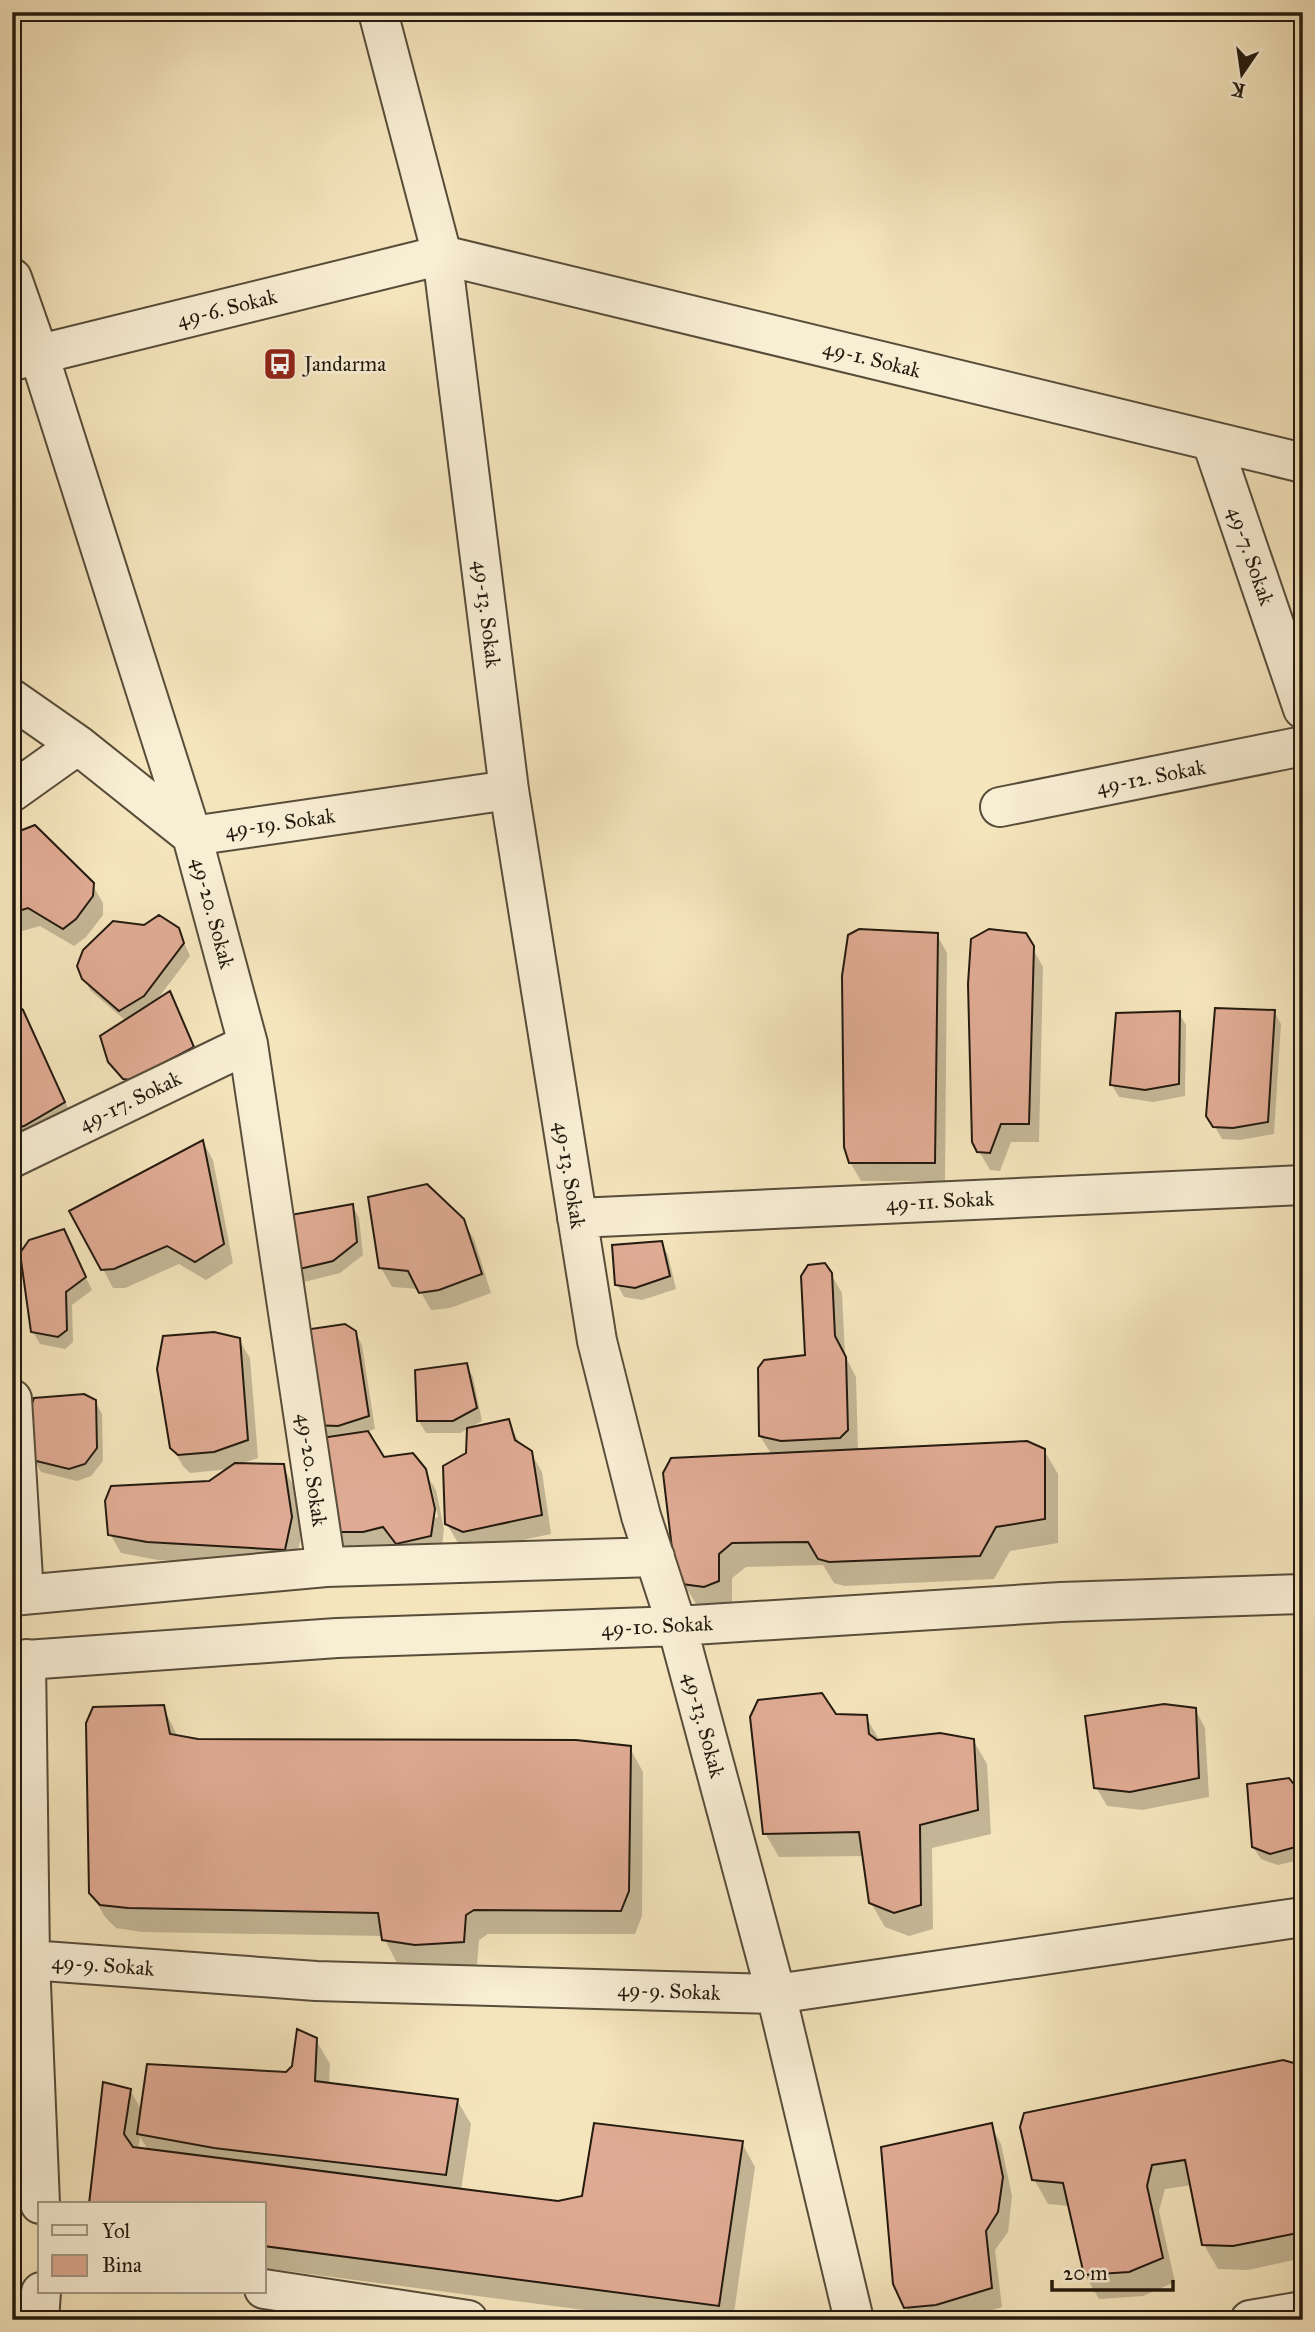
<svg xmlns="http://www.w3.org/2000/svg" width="1315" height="2332" viewBox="0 0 1315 2332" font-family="'IM FELL Great Primer',serif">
  <rect width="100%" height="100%" fill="#f5e5bd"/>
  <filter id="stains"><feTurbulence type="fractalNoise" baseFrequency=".00286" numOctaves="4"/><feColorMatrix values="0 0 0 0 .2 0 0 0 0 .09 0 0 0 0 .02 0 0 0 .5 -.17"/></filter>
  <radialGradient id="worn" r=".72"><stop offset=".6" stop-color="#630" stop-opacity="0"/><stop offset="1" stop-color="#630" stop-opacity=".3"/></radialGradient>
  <path fill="#0003" fill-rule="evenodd" d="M12 527 18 537 12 547Z
    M12 836 92 884 103 903V915L86 937 74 946 40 926 15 933 12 929Z
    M178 929 190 956 156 1001 170 993 199 1060 132 1091 110 1061 126 1021 91 991 83 978Z
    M937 935 947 953 945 1181H861L850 1162Z
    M1025 935 1043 967 1039 1142H1011L1000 1171 990 1170 979 1151Z
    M12 1003 22 1011 33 1030 74 1121 12 1150Z
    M1274 1011 1281 1024 1274 1134 1240 1140 1222 1139 1208 1115Z
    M1179 1013 1186 1025 1185 1096 1153 1102 1119 1097 1112 1085Z
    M203 1142 213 1160 233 1263 206 1280 179 1264 125 1288H113L103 1269Z
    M352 1205 359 1218 363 1255 340 1273 300 1283 284 1261Z
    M462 1220 474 1239 491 1293 450 1308 431 1310 419 1289 392 1287 381 1268Z
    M661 1243 668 1255 676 1289 642 1300 624 1297 617 1284Z
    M70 1244 92 1290 72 1305 73 1342 65 1349 40 1344 33 1332Z
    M831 1274 842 1293 845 1356 856 1377 858 1451 1044 1450 1058 1474V1543L1010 1551 994 1579 844 1586 834 1583 823 1565 746 1567 732 1578V1605L698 1607 677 1573 772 1455 760 1436 807 1357Z
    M355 1332 362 1345 375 1429 366 1432 383 1459 425 1472 435 1518 438 1517 430 1480 436 1490 444 1529 441 1554 409 1562 395 1545 374 1550H342L320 1437Z
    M239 1340 250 1358 258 1458 240 1464 283 1466 293 1485 301 1537 295 1567 158 1560 121 1553 110 1534 210 1483 229 1469 190 1473 183 1466 172 1447Z
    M466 1364 473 1377 482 1421 460 1433H426L419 1421Z
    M95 1401 102 1414 103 1461 91 1476 77 1481 41 1472 34 1459Z
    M508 1421 521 1446 531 1453 542 1472 551 1534 474 1550 458 1543 447 1524Z
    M163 1707 178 1737 198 1741 630 1748 643 1772 642 1916 635 1934H488L479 1940 477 1965 429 1969 397 1963 383 1936 142 1932 116 1928 105 1917 91 1893Z
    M1195 1709 1205 1728 1209 1797 1142 1810 1107 1806 1096 1787Z
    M835 1716 866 1717 880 1741 973 1740 987 1764 991 1834 932 1848 933 1929 909 1936 885 1927 871 1903 864 1856 779 1857 765 1833Z
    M1299 1793 1303 1800V1859L1278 1865 1261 1859 1253 1847Z
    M316 2040 330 2064 329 2084 457 2100 471 2124 461 2190 558 2203 584 2197 742 2143 755 2167 733 2320H660L264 2268V2204H91L104 2085 130 2090 142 2111 286 2074ZM140 2137 148 2150 138 2149Z
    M1292 2065 1303 2083V2258L1248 2270 1218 2269 1204 2245 1192 2185 1165 2189 1159 2211 1175 2282 1143 2296 1099 2299 1085 2275 1070 2206 1048 2204 1034 2179Z
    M991 2125 1001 2144 1012 2196 1008 2232 995 2250 1002 2307 959 2320H913L906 2307Z"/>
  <path fill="#e0ab94" stroke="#241a0f" stroke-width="2" d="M35 825 94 883 93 896 76 919 63 929 28 908 12 913V834Z
    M159 915 179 928 184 943 144 996 119 1011 82 979 77 966 83 950 113 921 144 925Z
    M859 929 938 933 935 1163H849L844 1147 842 976 848 935Z
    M989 929 1026 933 1034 946 1029 1124H1001L990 1153 977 1152 972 1142 968 984 971 939Z
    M170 991 194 1047 132 1080 123 1079 108 1062 100 1036Z
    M12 1001 23 1010 65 1102 24 1126 12 1129Z
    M1215 1008 1275 1010 1268 1122 1233 1128 1213 1127 1206 1116Z
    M1180 1011 1179 1084 1145 1090 1110 1085 1116 1013Z
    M203 1140 224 1244 195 1262 167 1246 114 1269 101 1270 69 1211Z
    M427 1184 464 1219 482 1274 439 1290 419 1293 408 1271 379 1268 368 1197Z
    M353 1204 357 1242 333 1261 291 1271 279 1217Z
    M64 1229 86 1277 66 1292 67 1330 58 1337 31 1332 20 1253 29 1240Z
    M662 1241 670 1276 635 1288 615 1285 612 1245Z
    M825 1263 832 1273 835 1336 846 1357 848 1430 840 1438 781 1441 759 1436 758 1368 764 1360 805 1355 801 1276 808 1265Z
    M345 1324 356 1331 369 1416 338 1426 311 1425 297 1331Z
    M214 1332 240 1338 248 1440 214 1452 178 1455 170 1448 157 1369 163 1336Z
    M467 1363 477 1408 453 1421H417L415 1370Z
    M84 1394 96 1400 97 1448 85 1464 69 1469 32 1460 29 1412 34 1398Z
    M509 1419 515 1440 532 1451 542 1515 463 1532 445 1524 443 1466 466 1453 467 1428Z
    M368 1431 384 1457 413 1453 426 1469 435 1509 431 1536 396 1544 383 1527 363 1532H329L321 1438Z
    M1027 1441 1045 1449V1519L996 1527 980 1556 829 1562 818 1559 808 1542 732 1543 719 1554V1581L704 1587 682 1584 675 1574 663 1473 671 1458Z
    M235 1463 284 1464 292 1517 285 1550 147 1542 108 1535 105 1501 111 1486 209 1481Z
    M822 1693 836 1714 867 1715 869 1734 877 1740 940 1733 974 1739 978 1810 920 1825 921 1905 894 1913 869 1903 859 1832 763 1834 750 1717 758 1700Z
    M1164 1704 1196 1708 1199 1778 1130 1792 1094 1788 1085 1716Z
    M164 1705 170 1734 198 1739 576 1740 631 1746 629 1891 621 1911 474 1910 466 1915 464 1942 415 1945 382 1940 378 1913 128 1908 100 1905 89 1893 86 1723 93 1707Z
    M1289 1778 1300 1792 1303 1845 1270 1854 1252 1847 1247 1784Z
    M297 2029 317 2038 315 2081 458 2099 446 2175 214 2148 137 2134 147 2064 286 2072 292 2066Z
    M1283 2060 1294 2063 1303 2125V2232L1233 2246 1202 2245 1185 2160 1152 2165 1147 2186 1163 2258 1129 2272 1084 2275 1063 2183 1032 2180 1020 2127 1024 2113Z
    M103 2082 131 2089 124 2134 133 2147 558 2201 582 2196 594 2123 743 2141 719 2306 264 2246V2204H89Z
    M992 2123 1003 2177 998 2212 986 2231 992 2288 936 2305 904 2308 893 2284 881 2147Z"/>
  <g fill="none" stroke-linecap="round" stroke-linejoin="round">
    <defs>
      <path id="minor" d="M378 12 442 255 509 790 597 1341 641 1516 677 1626 776 1994 854 2320
        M12 278 39 355 192 836 248 1044 326 1567
        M12 361 442 255 1303 463
        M1212 442 1303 709
        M12 699 78 745 192 836 509 790
        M12 792 78 745
        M1000 807 1303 746
        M12 1158 248 1044
        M577 1218 1303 1185
        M12 1399 24 1595
        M12 1596 326 1567 655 1557
        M26 1659 30 1960 40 2204
        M12 1661 337 1638 677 1626 1061 1602 1303 1594
        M30 1960 316 1981 776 1994 1303 1917
        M264 2289 468 2320
        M39 2320 41 2292
        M1250 2320 1303 2311"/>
    </defs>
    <use href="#minor" stroke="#584d3a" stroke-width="42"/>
    <use href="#minor" stroke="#f8eed4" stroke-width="38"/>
  </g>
  <defs>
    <symbol id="bus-square" viewBox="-11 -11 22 22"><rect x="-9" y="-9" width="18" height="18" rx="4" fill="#8f2418" stroke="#f8eed4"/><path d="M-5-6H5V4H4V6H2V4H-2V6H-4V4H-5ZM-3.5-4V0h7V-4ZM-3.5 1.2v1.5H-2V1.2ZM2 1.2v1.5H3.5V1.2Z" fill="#fff"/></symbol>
  </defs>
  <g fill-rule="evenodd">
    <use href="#bus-square" x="261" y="345" width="38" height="38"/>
  </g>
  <g text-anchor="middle" stroke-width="5" stroke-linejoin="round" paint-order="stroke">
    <g font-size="21" fill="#241a0f" stroke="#f8eed4">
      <text transform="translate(227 308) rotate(-14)" y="7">49-6. Sokak</text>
      <text transform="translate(872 359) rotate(14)" y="7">49-1. Sokak</text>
      <text transform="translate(1251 556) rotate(71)" y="7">49-7. Sokak</text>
      <text transform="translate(487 614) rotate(83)" y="7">49-13. Sokak</text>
      <text transform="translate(1151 777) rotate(-11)" y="7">49-12. Sokak</text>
      <text transform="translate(280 823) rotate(-8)" y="7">49-19. Sokak</text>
      <text transform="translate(213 913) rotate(75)" y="7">49-20. Sokak</text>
      <text transform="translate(130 1101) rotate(-26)" y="7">49-17. Sokak</text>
      <text transform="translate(570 1175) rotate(81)" y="7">49-13. Sokak</text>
      <text transform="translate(940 1201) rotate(-3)" y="7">49-11. Sokak</text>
      <text transform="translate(312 1470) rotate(82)" y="7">49-20. Sokak</text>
      <text transform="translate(657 1626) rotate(-3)" y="7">49-10. Sokak</text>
      <text transform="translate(704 1725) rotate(75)" y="7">49-13. Sokak</text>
      <text transform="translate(103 1965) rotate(4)" y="7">49-9. Sokak</text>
      <text transform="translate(669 1991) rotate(2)" y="7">49-9. Sokak</text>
    </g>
    <g font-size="21" fill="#241a0f" stroke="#f8eed4" text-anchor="start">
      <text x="304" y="371">Jandarma</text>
    </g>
  </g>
  <rect width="1315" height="2332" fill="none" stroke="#f5e5bd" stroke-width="42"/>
  <rect x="14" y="14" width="1287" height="2304" fill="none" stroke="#241a0f" stroke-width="3.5"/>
  <rect x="21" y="21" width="1273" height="2290" fill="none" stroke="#241a0f" stroke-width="2"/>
  <rect x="38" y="2202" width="228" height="91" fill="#f8eed4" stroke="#a39985" stroke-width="2"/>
  <rect x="52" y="2225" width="35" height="10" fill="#f8eed4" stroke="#a39985" stroke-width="2"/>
  <text x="102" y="2238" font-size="21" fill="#241a0f">Yol</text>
  <rect x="52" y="2255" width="35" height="21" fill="#e0ab94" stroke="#a39985" stroke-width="2"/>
  <text x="102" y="2272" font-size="21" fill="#241a0f">Bina</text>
  <g transform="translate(1242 74) rotate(193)" stroke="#f8eed4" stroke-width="5" paint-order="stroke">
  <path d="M0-5L12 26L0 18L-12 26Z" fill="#241a0f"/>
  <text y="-10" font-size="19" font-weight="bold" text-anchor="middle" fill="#241a0f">K</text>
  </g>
  <path d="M1052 2280v10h121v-10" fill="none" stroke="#241a0f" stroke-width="3.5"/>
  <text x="1063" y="2280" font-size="21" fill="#241a0f" stroke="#f8eed4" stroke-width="5" paint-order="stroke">20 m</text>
  <rect width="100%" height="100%" filter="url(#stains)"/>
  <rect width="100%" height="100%" fill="url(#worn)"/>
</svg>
